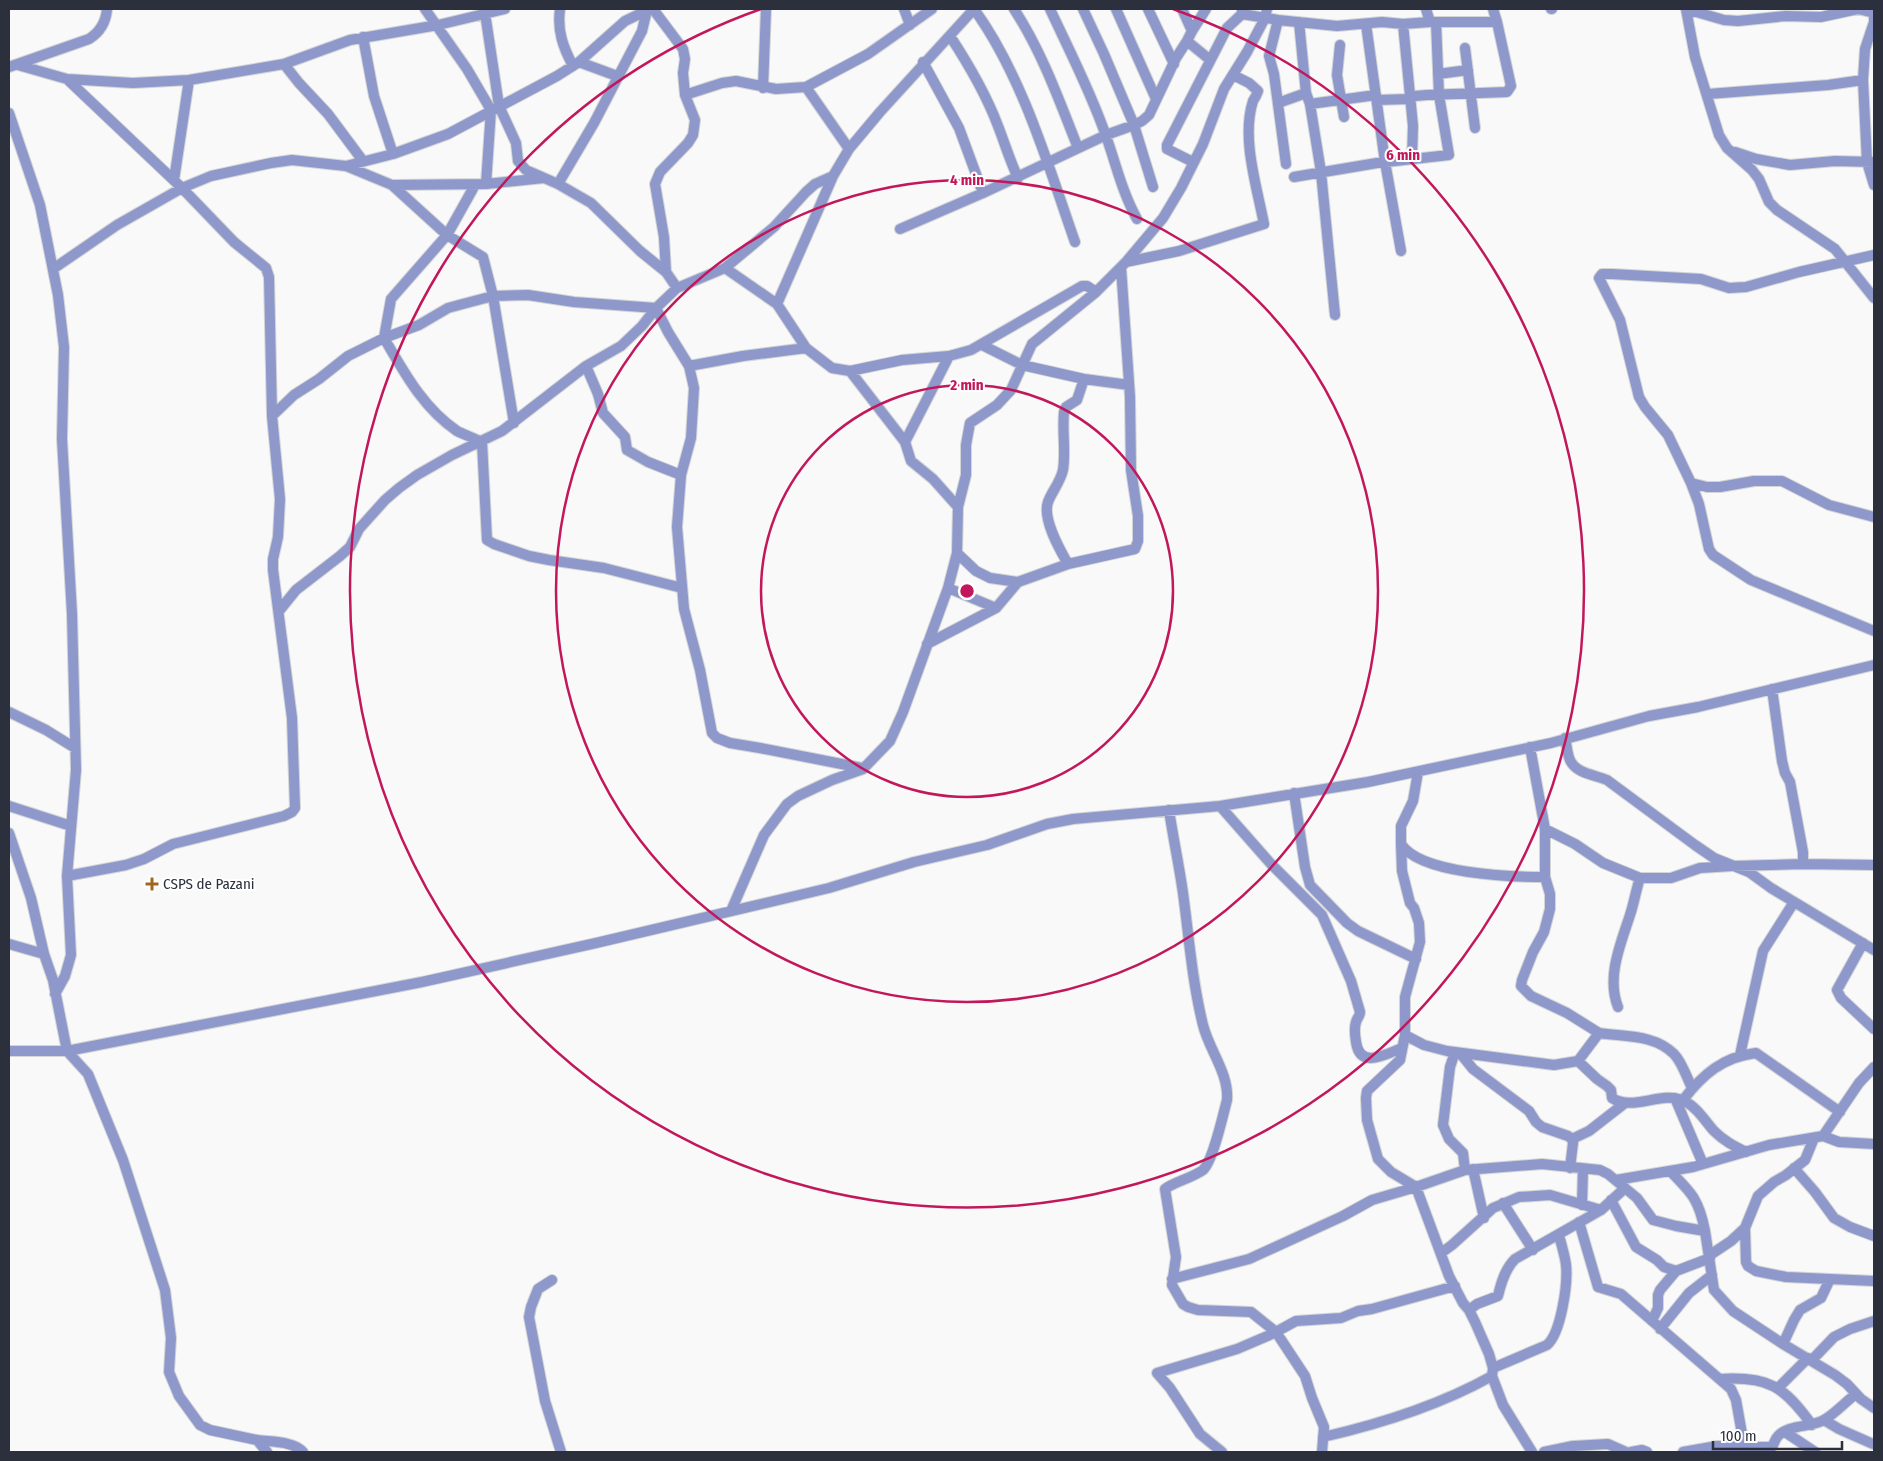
<svg xmlns="http://www.w3.org/2000/svg" width="1883" height="1461" viewBox="0 0 1883 1461" font-family="'Fira Sans Condensed',sans-serif">
  <rect width="100%" height="100%" fill="#f8f9f8"/>
  <g fill="none" stroke-linecap="round" stroke-linejoin="round">
    <defs>
      <path id="minor" d="M560 9C557 31 563 47 573 66
        M653 9 683 49 685 59 683 73 685 95
        M904 9 910 25
        M1014 9C1042 52 1059 100 1078 148
        M1050 9C1069 50 1091 92 1106 136 1116 164 1122 192 1137 219
        M1083 9 1104 54 1134 125 1153 187
        M1116 9 1156 99
        M1148 9 1174 64
        M1182 9 1192 31 1187 41 1209 59
        M1242 9V14L1278 20 1337 26 1382 22 1403 24 1430 22H1497L1493 9
        M1426 9 1430 22
        M1551 9H1552
        M1686 9 1695 57 1719 135 1727 148 1752 170 1759 179 1769 202 1777 210 1835 249 1874 298
        M1686 9 1724 20 1738 21 1786 16 1821 17 1858 9 1874 13
        M485 13 499 106 516 143 518 161 526 170 558 184 591 203 640 251 666 272 677 288
        M1874 13V22L1865 49 1863 80 1867 162 1874 185
        M1278 20 1269 56 1274 74 1286 164
        M1299 22 1306 93 1310 104 1321 172 1335 315
        M1366 24 1385 162 1401 251
        M1403 24 1413 126 1412 159
        M1192 31 1206 9
        M950 36C969 65 986 94 998 126 1005 144 1010 161 1018 178
        M363 37 374 96 393 154
        M1340 45 1337 75 1344 117
        M1465 48 1475 128
        M579 62 617 76
        M923 62 959 128 983 193
        M284 64 299 83 328 114 363 161
        M18 65 67 79 133 83 189 80 284 64 350 40 438 25 505 9
        M9 67 89 39C100 32 106 22 107 9
        M1438 74 1468 70
        M67 79 182 188 234 242 266 268 269 277 272 416
        M806 87 849 149
        M763 88 766 9
        M1708 94 1828 85 1863 80
        M1377 100 1409 99 1415 96 1427 95 1507 92 1511 86 1497 22
        M1278 103 1306 93
        M1310 104 1376 95
        M9 113 40 205 58 295 64 347 62 439 72 614 76 770 67 876 71 955 65 976 55 994
        M1735 152 1756 159 1790 165 1835 161 1874 162
        M1193 162 1167 149V145L1227 28 1242 14
        M346 166 392 185 447 235 483 257 493 296 514 423
        M1294 177 1377 163 1449 155 1439 95 1436 22
        M174 180 189 80
        M486 184 544 178
        M558 184 594 123 631 52 642 31 647 10
        M392 185 486 184 491 110 467 69 425 9
        M475 185 447 235 391 299 384 338C404 372 423 408 457 431 465 435 474 438 482 442L487 540 494 544 529 556 549 560 604 568 682 588
        M900 229 983 193 1106 135 1134 125 1142 121 1149 115 1176 58 1187 41
        M1874 255 1799 272 1746 287 1729 288 1701 279 1612 274H1602L1599 278 1620 320 1639 397 1645 407 1668 435 1691 483 1699 504 1709 549 1713 555 1751 580 1874 631
        M1126 262 1179 251 1264 224C1257 187 1241 138 1253 101 1255 98 1257 94 1258 91L1249 83 1233 75
        M725 268 777 304 806 348 832 368 850 371 905 442 911 461 933 479 958 507
        M53 269 117 225 182 188 211 176 271 163 292 160 346 166 393 154 448 134 557 76 579 62 625 21 650 9
        M666 272 664 237 655 184 660 172 688 143 693 135 695 120 685 95 722 83 736 81 776 89 806 87 868 54 932 9
        M777 304 833 176
        M982 345 1022 365 1084 379 1129 385
        M586 366 598 394 603 413 625 437 627 450 648 462 681 475
        M689 366 743 356 806 348
        M850 371 902 360 949 356 971 350 1082 286H1087L1096 292
        M905 442 949 356
        M1691 483 1707 487H1720L1754 481H1782L1829 505 1874 517
        M957 553 976 571 990 578 1018 582 1068 564 1135 549 1138 541V516L1131 470 1130 397 1121 267
        M1068 564C1060 550 1042 519 1048 502 1052 491 1060 483 1063 470 1066 451 1062 431 1064 412L1066 407 1077 400 1084 379
        M948 588 996 608
        M279 611 296 590 340 556 350 547 359 529 385 500 399 488 417 475 452 455 502 431 586 366 621 346 642 326 656 308 668 332 689 366 694 388 691 438 681 475 677 527 684 609 700 670 712 733 717 738 730 743 760 748 862 768
        M927 644 996 608 1018 582
        M1772 689 1782 761 1785 773 1790 782 1803 852V864
        M9 712 46 730 75 748
        M1565 738C1567 745 1567 756 1571 762 1578 774 1596 775 1607 780L1695 845 1714 858 1749 872 1771 888 1874 950
        M1530 747 1545 829 1575 844 1603 863 1640 878H1671L1700 868 1732 866 1803 864 1874 865
        M1418 772 1413 801 1401 826V844L1402 871 1410 903 1414 908 1419 923 1420 942 1405 997V1035L1400 1060 1367 1091 1366 1098 1367 1120 1378 1159 1391 1172 1416 1187 1449 1276 1463 1303 1469 1310 1475 1322 1489 1354 1493 1368 1492 1376 1503 1405 1532 1452
        M1294 793 1305 867 1310 885 1347 923 1358 931 1416 959
        M9 806 71 826
        M1220 806 1271 864 1322 915 1351 981 1360 1012C1360 1016 1357 1018 1356 1022 1354 1028 1355 1036 1356 1042 1360 1070 1386 1054 1402 1048
        M1169 810C1173 837 1179 865 1183 893 1189 937 1192 981 1203 1025 1209 1050 1229 1073 1227 1100 1223 1115 1213 1161 1203 1170 1192 1178 1174 1182 1165 1189L1176 1257 1172 1285 1183 1304 1188 1307 1198 1310 1251 1312 1276 1332 1305 1376 1312 1398 1324 1427 1322 1452
        M9 833 31 898 44 954 53 980 67 1051 88 1074 123 1160 165 1290 171 1338 169 1372 179 1396 200 1425 210 1430 257 1440 267 1452
        M1401 844C1420 874 1511 877 1545 877
        M67 876 126 865 144 859 173 844 284 816 292 812 295 808 292 718 273 570V559L278 537 280 499 272 416 294 395 319 379 348 356 384 338 419 325 448 308 459 305 493 296 528 295 574 302 656 308 677 288 725 268 774 227 806 192 815 184 833 176 849 149 880 112 974 9C1022 75 1048 165 1075 242
        M731 911 764 835 787 804 798 796 832 780 863 769 890 741 903 712 948 588 957 553 958 507 966 475V445L970 423 997 405 1011 390 1032 344 1096 292 1126 262 1163 218 1181 188 1203 144 1224 89 1247 52 1265 18 1267 9
        M1863 943 1837 990 1841 998 1874 1029
        M9 944 44 954
        M1618 1007C1606 977 1621 943 1630 915 1634 903 1636 890 1640 878
        M1599 1033C1624 1037 1654 1034 1674 1054 1682 1062 1687 1078 1692 1088
        M1405 1035 1424 1045 1447 1051 1554 1065 1578 1061 1599 1033 1567 1013 1531 996 1521 986 1522 980 1533 952 1544 932 1550 909V894L1545 877V829
        M9 1051H67L422 982 596 943 829 888 914 862 987 845 1047 824 1073 819 1220 806 1368 782 1551 743 1649 716 1698 707 1874 665
        M1455 1052 1450 1067 1443 1125 1449 1139 1463 1153 1465 1170
        M1460 1053 1473 1069 1529 1111 1536 1122 1542 1127 1568 1136 1572 1139 1573 1143 1570 1168
        M1740 1055 1763 951 1794 902
        M1578 1061 1597 1079 1607 1086 1611 1090 1612 1098C1633 1112 1662 1090 1684 1101 1697 1107 1705 1121 1714 1131 1724 1141 1734 1146 1746 1152
        M1675 1098 1703 1164
        M1683 1100C1703 1074 1723 1057 1756 1053L1840 1112
        M1823 1136 1859 1083 1874 1067
        M1572 1139 1589 1131 1625 1103
        M1794 1168 1815 1192 1834 1218 1850 1227 1874 1236
        M1473 1169 1484 1218
        M1670 1171C1692 1193 1699 1200 1705 1231
        M1616 1180 1693 1167 1769 1145 1823 1136 1839 1142 1874 1144
        M1611 1200 1636 1247 1657 1260 1664 1267 1676 1271
        M1503 1203 1533 1250
        M1582 1205 1583 1169
        M1579 1222 1598 1287 1621 1294 1731 1389 1736 1400 1744 1445
        M1745 1228 1746 1262 1748 1266 1756 1271 1786 1277 1874 1281
        M1441 1253 1452 1245 1493 1208 1519 1197 1550 1195 1601 1210
        M1710 1255 1731 1241 1745 1228 1758 1196 1774 1182 1786 1175 1805 1160 1814 1138
        M1172 1279 1249 1259 1343 1216 1372 1200 1416 1187 1465 1170 1542 1164 1600 1170 1608 1174 1637 1198 1653 1220 1676 1226 1705 1231 1714 1290 1733 1311 1783 1344 1835 1375 1847 1384 1861 1399 1874 1408
        M552 1280 538 1289 531 1307 529 1317 545 1401 561 1452
        M1469 1310 1477 1304 1498 1296C1501 1283 1505 1269 1515 1259L1601 1210 1625 1188
        M1652 1321 1658 1308V1295L1660 1290 1676 1271 1710 1258
        M1660 1329 1689 1293 1712 1275
        M1783 1344 1794 1320 1800 1310 1821 1298 1830 1279
        M1811 1361 1834 1337 1850 1329 1874 1321
        M1493 1368 1547 1345C1561 1333 1568 1284 1566 1265 1565 1255 1561 1245 1559 1234
        M1720 1379C1768 1376 1784 1386 1812 1425
        M1778 1388 1808 1358
        M1824 1420 1839 1429 1873 1444
        M1785 1432 1815 1452
        M1323 1437C1380 1424 1440 1405 1492 1376
        M257 1440C270 1442 294 1441 303 1452
        M1222 1452 1200 1434 1170 1388 1157 1373 1237 1349 1272 1334 1296 1321 1341 1318 1358 1311 1372 1309 1455 1286
        M1544 1452 1573 1446 1608 1444 1626 1452
        M1631 1452 1642 1450 1647 1452
        M1683 1452 1717 1446 1772 1447C1774 1444 1775 1439 1778 1436 1788 1425 1809 1427 1822 1421 1834 1415 1845 1402 1856 1394"/>
    </defs>
    <use href="#minor" stroke="#d3d5d6" stroke-width="12"/>
    <use href="#minor" stroke="#8e98cb" stroke-width="10"/>
  </g>
  <g fill="none" stroke="#c2185b" stroke-width="2.5">
    <circle cx="967" cy="591" r="206"/>
    <circle cx="967" cy="591" r="411"/>
    <path d="M1173 9A617 617 0 1 1 761 9"/>
  </g>
  <path fill="#9c691f" stroke="#fff" stroke-width="2" d="M149.5 876.5h5v5h5v5h-5v5h-5v-5h-5v-5h5z"/>
  <g text-anchor="middle" stroke-width="4" stroke-linejoin="round" paint-order="stroke">
    <g font-size="15" fill="#2c2f3c" stroke="#fff" text-anchor="start">
      <text x="163" y="889">CSPS de Pazani</text>
    </g>
  </g>
  <circle cx="967" cy="591" r="8" fill="#c2185b" stroke="#fff" stroke-width="2.5"/>
  <g font-size="15" text-anchor="middle" font-weight="bold" fill="#c2185b" stroke="#fff" stroke-width="4" stroke-linejoin="round" paint-order="stroke">
    <text x="1403" y="160">6 min</text>
    <text x="967" y="185">4 min</text>
    <text x="967" y="390">2 min</text>
  </g>
  <rect width="1883" height="1461" fill="none" stroke="#2c2f3c" stroke-width="20"/>
  <path d="M1713 1441v8h129v-8" fill="none" stroke="#2c2f3c" stroke-width="2.5"/>
  <text x="1720" y="1441" font-size="15" fill="#2c2f3c" stroke="#ffffff" stroke-width="4" paint-order="stroke">100 m</text>
</svg>
